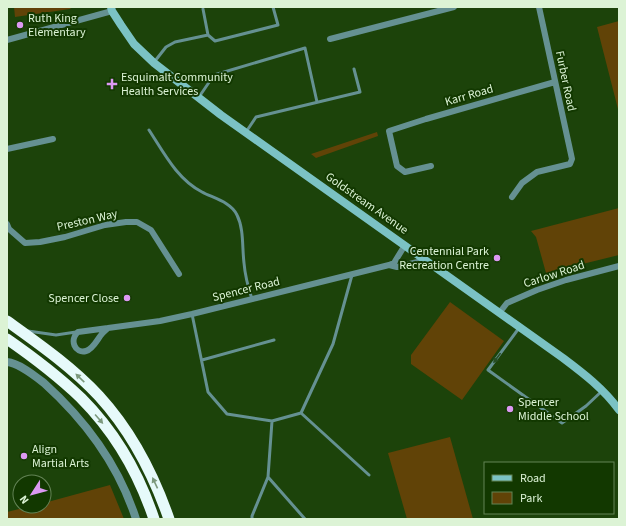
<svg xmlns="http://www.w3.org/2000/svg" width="626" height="526" viewBox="0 0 626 526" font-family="'Source Sans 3',sans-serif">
  <rect width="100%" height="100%" fill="#1c430a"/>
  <path fill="#614307" d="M14 7H72L70 9 15 17Z
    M619 21V113L597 27Z
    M377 132 378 136 316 158 311 154Z
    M619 208V255L546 273 536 237 531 231Z
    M450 302 504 341 462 400 411 364V355Z
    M450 437 473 519H407L388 453Z
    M110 485 124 519H7V512L31 506H44V503Z"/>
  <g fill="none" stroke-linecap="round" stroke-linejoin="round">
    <path stroke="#659192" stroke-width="3" d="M203 9 208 35 215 41 278 25 273 7
      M155 61 166 47 175 42 208 35
      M199 97 214 75 305 48 317 102
      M149 130C164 153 177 179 202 192 213 198 231 202 237 215 244 229 242 247 244 263 245 275 248 287 252 299
      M246 132 256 117 360 92 354 69
      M192 314 208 392 227 414 272 421 301 413 333 344 352 275
      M519 328 488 370 562 423 586 406 602 391
      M28 331 56 335 76 332
      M202 360 274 340
      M301 413 369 475
      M272 421 268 477 305 519
      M252 519V516L268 477"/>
    <path stroke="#659192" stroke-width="6" d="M330 39 454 7
      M7 40 112 11
      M7 149 53 139
      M431 166 405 172 397 166 389 131 426 119 555 82
      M512 197 522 183 537 172 570 164 572 159 539 7
      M7 224 9 229 25 243 40 242 65 237 105 225 126 222H137L151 230 179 274
      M389 265 397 267 426 260
      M500 312 507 303 537 290 566 280 619 266
      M108 328 160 321 192 314 389 265 394 263 405 245
      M108 328C106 330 103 332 101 335 97 340 93 349 86 351 75 354 69 340 78 332Z"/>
    <path stroke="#659192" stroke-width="8" d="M7 362C19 363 35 376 44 383 85 420 119 466 136 519"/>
    <path stroke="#7bc2c4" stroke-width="8" d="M111 7 112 11 121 25 134 44 154 63 221 115 563 358C583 373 604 389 619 410"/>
    <path stroke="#e6fafa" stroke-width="11" d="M7 321C39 344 72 367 99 396 132 432 153 473 169 519
      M7 339C33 357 58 376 81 398 114 431 139 474 154 519"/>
  </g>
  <defs><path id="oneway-solid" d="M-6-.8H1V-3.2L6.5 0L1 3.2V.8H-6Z"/></defs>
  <use fill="#274e24" href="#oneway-solid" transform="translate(497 358) rotate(126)"/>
  <g fill="#7c997d">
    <use href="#oneway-solid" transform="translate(80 378) rotate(-136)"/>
    <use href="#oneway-solid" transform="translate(99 419) rotate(49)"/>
    <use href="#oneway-solid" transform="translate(155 483) rotate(-115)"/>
  </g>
  <g fill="#dd99f3" stroke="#123800" stroke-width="1.5">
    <circle cx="20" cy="25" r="4"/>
    <path d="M110 78h4v4h4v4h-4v4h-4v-4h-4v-4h4z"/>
    <circle cx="497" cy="258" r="4"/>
    <circle cx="127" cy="298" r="4"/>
    <circle cx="510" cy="409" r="4"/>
    <circle cx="24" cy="456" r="4"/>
  </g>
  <g text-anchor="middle" stroke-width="4" stroke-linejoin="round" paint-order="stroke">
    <g font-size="12" fill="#dcf3d5" stroke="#123800" text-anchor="start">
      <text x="28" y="22">Ruth King<tspan x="28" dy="14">Elementary</tspan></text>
      <text x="121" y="81">Esquimalt Community<tspan x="121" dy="14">Health Services</tspan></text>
      <text x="489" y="255" text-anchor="end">Centennial Park<tspan x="489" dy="14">Recreation Centre</tspan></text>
      <text x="119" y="302" text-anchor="end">Spencer Close</text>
      <text x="518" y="406">Spencer<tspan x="518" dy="14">Middle School</tspan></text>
      <text x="32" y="453">Align<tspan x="32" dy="14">Martial Arts</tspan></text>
    </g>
    <g font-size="12" fill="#dcf3d5" stroke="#123800">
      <text transform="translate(566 81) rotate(78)" y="4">Furber Road</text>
      <text transform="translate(469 95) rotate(-16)" y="4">Karr Road</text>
      <text transform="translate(367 203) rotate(35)" y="4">Goldstream Avenue</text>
      <text transform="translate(87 220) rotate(-13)" y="4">Preston Way</text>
      <text transform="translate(554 274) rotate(-18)" y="4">Carlow Road</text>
      <text transform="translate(246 289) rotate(-14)" y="4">Spencer Road</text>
    </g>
  </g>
  <rect width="626" height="526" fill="none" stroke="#dcf3d5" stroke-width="16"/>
  <rect x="484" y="462" width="130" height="52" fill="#123800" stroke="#638355"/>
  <rect x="492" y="475" width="20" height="6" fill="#7bc2c4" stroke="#638355"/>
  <text x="520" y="482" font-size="12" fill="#dcf3d5">Road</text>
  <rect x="492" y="492" width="20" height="12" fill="#614307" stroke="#638355"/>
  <text x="520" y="502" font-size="12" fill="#dcf3d5">Park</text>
  <g transform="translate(32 494) rotate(234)"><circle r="19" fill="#123800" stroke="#638355"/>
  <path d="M0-3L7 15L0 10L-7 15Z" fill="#dd99f3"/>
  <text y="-6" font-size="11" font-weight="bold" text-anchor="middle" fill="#dcf3d5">N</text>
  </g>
</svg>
